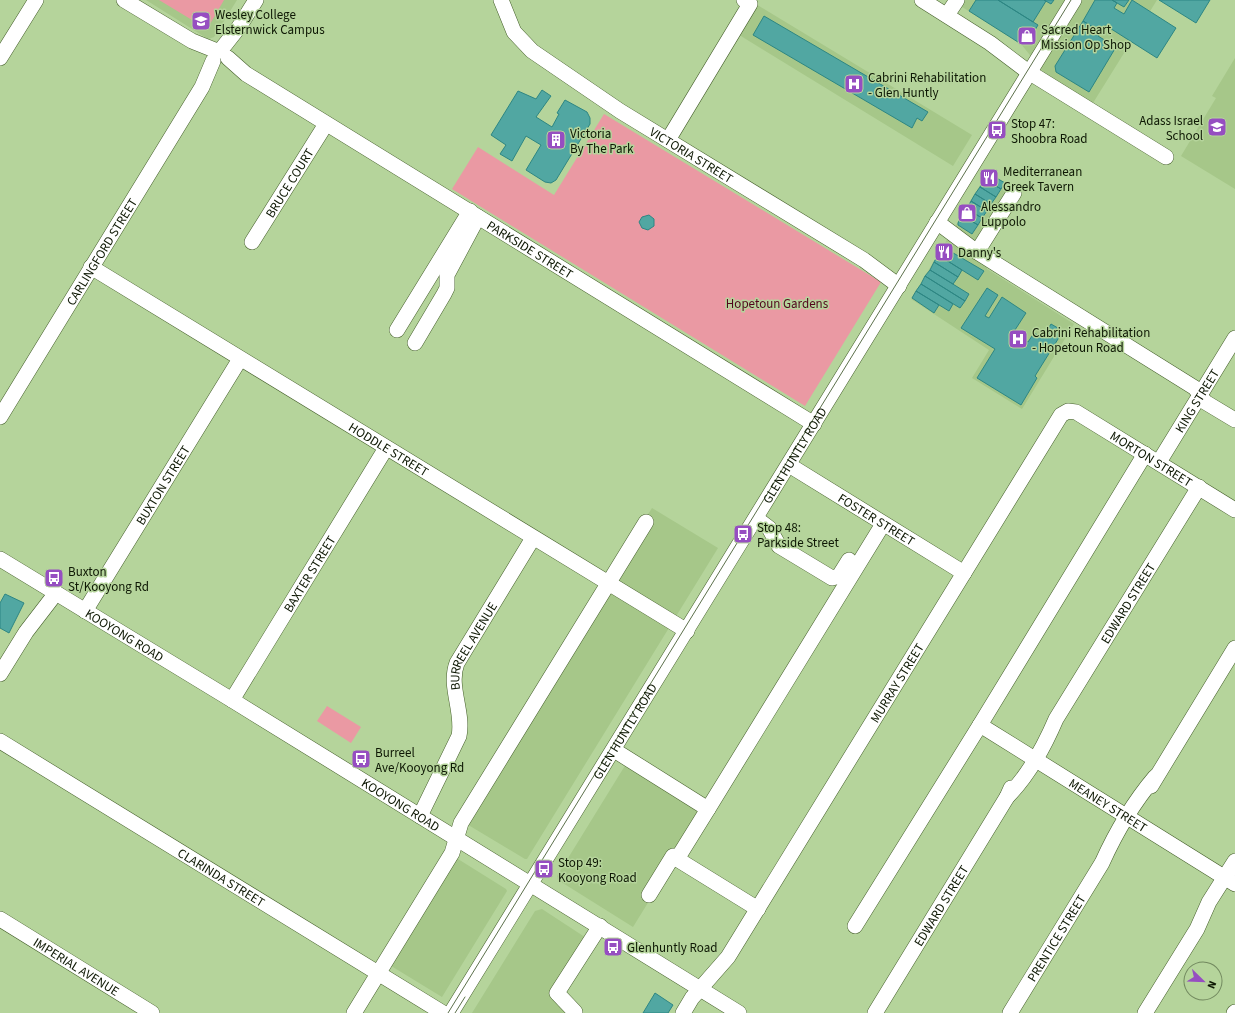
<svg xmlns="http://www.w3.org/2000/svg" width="1235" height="1013" viewBox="0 0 1235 1013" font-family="'Source Sans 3',sans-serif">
  <rect width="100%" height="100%" fill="#b5d49b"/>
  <path fill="#a6c789" d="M146 0H237L214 37 208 39Z
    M951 0H1157L1093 103 1046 75 1021 44Z
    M754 3 972 135 953 166 736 33Z
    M1235 58V189L1181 156 1216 98 1212 96Z
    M988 172 1019 191 984 247 987 269 1074 324 1022 409 972 378 989 350 911 299Z
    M652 508 718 548 527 859H525L460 820Z
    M626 764 704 812 633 927 558 880 557 876Z
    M450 854 506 889 507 891 442 997 383 961Z
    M542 909 597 945 562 992 572 1013H472L535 911Z"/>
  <path fill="#ea99a3" d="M159 0H224L207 29Z
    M604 114 881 282 805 406 452 189 478 147 554 195Z
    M327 706 361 727 351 743 317 721Z"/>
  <path fill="#51a7a2" stroke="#2d8683" d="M976 0H998L1038 25 1028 42 1021 44 969 11Z
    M998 0H1044L1046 1 1033 22Z
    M1044 0H1054L1051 4Z
    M1095 0H1112L1117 3 1114 8 1124 14 1132 0 1176 28 1157 58 1105 25 1101 32 1083 21Z
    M1112 0H1129L1124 7Z
    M1159 0H1210L1196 23Z
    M764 16 928 112 922 121 917 118 912 128 753 35Z
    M1083 21 1101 32 1098 36 1116 47 1089 92 1056 72 1055 66Z
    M542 90 551 96 536 117 552 127 559 114 557 113 565 100 587 112 590 118V124L556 180 551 183 545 182 526 170 541 145 526 136 512 161 500 154 506 145 491 135 518 91 536 99Z
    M988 173 1005 183 1001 189 984 179Z
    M984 179 1001 189 996 197 980 187Z
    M980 187 996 197 991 204 975 194Z
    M975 194 991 204 987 211 971 201Z
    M971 201 987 211 982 218 967 209Z
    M967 209 982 218 978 225 962 215Z
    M649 215 654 219V226L648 230 642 228 639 222 642 217Z
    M962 215 978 225 972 234 958 225V223Z
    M943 247 984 271 978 280 938 255Z
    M938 255 962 270 958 277 934 262Z
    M934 262 958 277 953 284 930 270Z
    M930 270 969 294 965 301 925 276Z
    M925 276 965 301 960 308 921 284Z
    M921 284 953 304 949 311 916 291Z
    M987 288 998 295 985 316 989 318 1002 297 1026 313 1013 333 1028 342 1034 333 1043 338 1051 324 1063 331 1035 376 1037 378 1021 405 977 378 995 349 961 328Z
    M916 291 939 305 934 313 912 298Z
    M5 594 24 603 9 633 0 628V603Z
    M655 993 673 1005 668 1013H643Z"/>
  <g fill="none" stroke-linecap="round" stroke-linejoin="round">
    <defs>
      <g id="minor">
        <path d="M124 0 192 41 217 51"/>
        <path id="s1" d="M501 0 514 32 532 51 620 111 864 260 899 286"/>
        <path d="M922 0 990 43 1027 71 1166 157"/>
        <path d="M947 15 957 0"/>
        <path d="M220 51 239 27 256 0"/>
        <path d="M0 58 36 0"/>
        <path id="s2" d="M228 58 246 74 814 424"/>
        <path d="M668 140 750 4 744 0"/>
        <path d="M937 222 977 252 1195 388 1205 402 1235 420"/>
        <path id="s3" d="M252 242 326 124"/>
        <path d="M977 252 1014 193"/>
        <path id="s4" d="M91 267 687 631"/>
        <path d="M397 330 470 211"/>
        <path d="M415 343 444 294 447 288V275L478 217"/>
        <path id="s5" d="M0 417 202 87 213 61"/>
        <path id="s6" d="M1159 462 1235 338"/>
        <path id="s7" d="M789 465 964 573"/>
        <path d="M756 518 769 528 779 546 832 578 839 576 849 560"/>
        <path id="s8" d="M0 559 232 700 739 1013"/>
        <path id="s9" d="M85 611 240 359"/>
        <path d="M0 674 26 632 56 593"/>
        <path id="s10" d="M232 700 386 448"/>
        <path id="s11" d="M980 725 1235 884"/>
        <path id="s12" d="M0 741 443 1013"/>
        <path d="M614 750 708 809 883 524"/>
        <path d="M1151 786 1235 648"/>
        <path id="s13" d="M1007 797C1029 775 1044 747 1056 719L1199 487"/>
        <path d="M708 809 677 859 758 909"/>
        <path id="s14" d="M420 816 459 736C464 712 448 686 457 663L533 538"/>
        <path d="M649 895 673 856 677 859"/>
        <path id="s15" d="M0 919 152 1013"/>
        <path d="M855 926 980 725 1145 454"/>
        <path d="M575 1012 557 993 600 926"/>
        <path d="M354 1013 452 853 461 823 646 522"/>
        <path id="s16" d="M451 1013 1074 0"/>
        <path id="s17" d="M683 1013 692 998 728 957 1061 415 1068 411 1076 412 1235 510"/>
        <path id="s18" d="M875 1013 1007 797 1011 788"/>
        <path id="s19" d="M1010 1013 1102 863C1116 832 1133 803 1155 777"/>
        <path d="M1145 1013 1197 929 1209 902 1235 861"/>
        <path d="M1234 1013 1235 1012"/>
      </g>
    </defs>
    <use href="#minor" stroke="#455f2b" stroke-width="16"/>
    <use href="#minor" stroke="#fff" stroke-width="15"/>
    <path stroke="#5c704b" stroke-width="1" d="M448 1013 1071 0
      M455 1013 465 997"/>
  </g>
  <defs>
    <symbol id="school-square" viewBox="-11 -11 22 22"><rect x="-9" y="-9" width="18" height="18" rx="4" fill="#964ec1" stroke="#b5d49b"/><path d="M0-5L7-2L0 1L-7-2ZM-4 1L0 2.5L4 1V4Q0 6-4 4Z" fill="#fff"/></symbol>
    <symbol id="shop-square" viewBox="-11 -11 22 22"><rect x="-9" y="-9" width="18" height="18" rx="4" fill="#964ec1" stroke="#b5d49b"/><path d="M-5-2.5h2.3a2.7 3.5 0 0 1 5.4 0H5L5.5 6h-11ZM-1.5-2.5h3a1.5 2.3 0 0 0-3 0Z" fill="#fff"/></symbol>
    <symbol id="hospital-square" viewBox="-11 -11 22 22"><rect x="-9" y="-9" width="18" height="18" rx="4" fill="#964ec1" stroke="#b5d49b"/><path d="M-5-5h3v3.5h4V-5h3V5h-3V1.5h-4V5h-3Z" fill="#fff"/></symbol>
    <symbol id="bus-square" viewBox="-11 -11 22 22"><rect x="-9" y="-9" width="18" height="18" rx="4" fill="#964ec1" stroke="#b5d49b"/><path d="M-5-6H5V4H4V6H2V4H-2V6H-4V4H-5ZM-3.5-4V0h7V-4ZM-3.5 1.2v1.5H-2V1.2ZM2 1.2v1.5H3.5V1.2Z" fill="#fff"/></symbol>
    <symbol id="building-square" viewBox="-11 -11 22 22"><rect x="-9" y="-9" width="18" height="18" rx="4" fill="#964ec1" stroke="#b5d49b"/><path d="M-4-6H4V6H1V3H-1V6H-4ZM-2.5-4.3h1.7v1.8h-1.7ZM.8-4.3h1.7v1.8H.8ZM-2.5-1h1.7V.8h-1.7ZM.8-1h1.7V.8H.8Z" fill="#fff"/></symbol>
    <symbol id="restaurant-square" viewBox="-11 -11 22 22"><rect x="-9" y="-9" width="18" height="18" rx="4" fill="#964ec1" stroke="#b5d49b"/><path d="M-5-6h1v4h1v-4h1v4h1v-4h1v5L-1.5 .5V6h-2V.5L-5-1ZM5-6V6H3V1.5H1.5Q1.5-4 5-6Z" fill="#fff"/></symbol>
  </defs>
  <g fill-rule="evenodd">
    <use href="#school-square" x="190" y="10" width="22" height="22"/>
    <use href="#shop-square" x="1016" y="25" width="22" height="22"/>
    <use href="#hospital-square" x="843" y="73" width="22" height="22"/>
    <use href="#school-square" x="1206" y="116" width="22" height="22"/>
    <use href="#bus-square" x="986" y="119" width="22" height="22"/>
    <use href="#building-square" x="545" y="129" width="22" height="22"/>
    <use href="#restaurant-square" x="978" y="167" width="22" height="22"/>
    <use href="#shop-square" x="956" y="202" width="22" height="22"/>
    <use href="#restaurant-square" x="933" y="241" width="22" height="22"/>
    <use href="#hospital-square" x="1007" y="328" width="22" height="22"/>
    <use href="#bus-square" x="732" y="523" width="22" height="22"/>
    <use href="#bus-square" x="43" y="567" width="22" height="22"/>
    <use href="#bus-square" x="350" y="748" width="22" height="22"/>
    <use href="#bus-square" x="533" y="858" width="22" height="22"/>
    <use href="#bus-square" x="602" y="936" width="22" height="22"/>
  </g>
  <g text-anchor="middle" stroke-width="3" stroke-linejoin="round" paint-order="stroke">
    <g font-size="13" fill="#0e1804" stroke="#b5d49b" text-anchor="start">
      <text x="215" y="19">Wesley College<tspan x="215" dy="15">Elsternwick Campus</tspan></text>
      <text x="1041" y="34">Sacred Heart<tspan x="1041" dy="15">Mission Op Shop</tspan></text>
      <text x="868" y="82">Cabrini Rehabilitation<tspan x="868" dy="15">- Glen Huntly</tspan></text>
      <text x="1203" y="125" text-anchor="end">Adass Israel<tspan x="1203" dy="15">School</tspan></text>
      <text x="1011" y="128">Stop 47:<tspan x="1011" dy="15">Shoobra Road</tspan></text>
      <text x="570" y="138">Victoria<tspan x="570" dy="15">By The Park</tspan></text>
      <text x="1003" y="176">Mediterranean<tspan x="1003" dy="15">Greek Tavern</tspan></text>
      <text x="981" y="211">Alessandro<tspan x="981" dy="15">Luppolo</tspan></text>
      <text x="958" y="257">Danny's</text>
      <text x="1032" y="337">Cabrini Rehabilitation<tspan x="1032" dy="15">- Hopetoun Road</tspan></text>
      <text x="757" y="532">Stop 48:<tspan x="757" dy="15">Parkside Street</tspan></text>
      <text x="68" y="576">Buxton<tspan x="68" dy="15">St/Kooyong Rd</tspan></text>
      <text x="375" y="757">Burreel<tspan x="375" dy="15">Ave/Kooyong Rd</tspan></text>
      <text x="558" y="867">Stop 49:<tspan x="558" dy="15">Kooyong Road</tspan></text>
      <text x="627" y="952">Glenhuntly Road</text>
    </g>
    <g font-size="13" fill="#0e1804" stroke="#b5d49b">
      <text dy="5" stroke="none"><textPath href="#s1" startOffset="251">VICTORIA STREET</textPath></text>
      <text dy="5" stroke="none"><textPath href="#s3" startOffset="70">BRUCE COURT</textPath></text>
      <text dy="5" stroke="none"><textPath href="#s2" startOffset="358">PARKSIDE STREET</textPath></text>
      <text dy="5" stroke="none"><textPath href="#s5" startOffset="194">CARLINGFORD STREET</textPath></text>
      <text dy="5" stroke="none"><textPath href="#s6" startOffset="72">KING STREET</textPath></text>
      <text dy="5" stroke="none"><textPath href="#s4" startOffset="349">HODDLE STREET</textPath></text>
      <text dy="5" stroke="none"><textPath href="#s16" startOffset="655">GLEN HUNTLY ROAD</textPath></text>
      <text dy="5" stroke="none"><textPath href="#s17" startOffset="813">MORTON STREET</textPath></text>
      <text dy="5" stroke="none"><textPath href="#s9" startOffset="148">BUXTON STREET</textPath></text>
      <text dy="5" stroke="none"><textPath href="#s7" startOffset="103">FOSTER STREET</textPath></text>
      <text dy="5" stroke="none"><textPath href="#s10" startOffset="148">BAXTER STREET</textPath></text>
      <text dy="5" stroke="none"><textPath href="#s13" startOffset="229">EDWARD STREET</textPath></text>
      <text dy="5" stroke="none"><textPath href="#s8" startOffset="146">KOOYONG ROAD</textPath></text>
      <text dy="5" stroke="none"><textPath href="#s14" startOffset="184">BURREEL AVENUE</textPath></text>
      <text dy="5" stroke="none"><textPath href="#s17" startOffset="394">MURRAY STREET</textPath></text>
      <text dy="5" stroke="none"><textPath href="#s16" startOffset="331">GLEN HUNTLY ROAD</textPath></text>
      <text dy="5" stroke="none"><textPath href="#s8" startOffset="470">KOOYONG ROAD</textPath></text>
      <text dy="5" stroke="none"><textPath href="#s11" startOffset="151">MEANEY STREET</textPath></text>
      <text dy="5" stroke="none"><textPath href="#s12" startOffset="260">CLARINDA STREET</textPath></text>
      <text dy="5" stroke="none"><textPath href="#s18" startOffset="126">EDWARD STREET</textPath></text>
      <text dy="5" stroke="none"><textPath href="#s19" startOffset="88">PRENTICE STREET</textPath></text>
      <text dy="5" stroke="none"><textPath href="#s15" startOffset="90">IMPERIAL AVENUE</textPath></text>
    </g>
    <g font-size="13" fill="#53051d" stroke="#b5d49b">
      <text x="777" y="308">Hopetoun Gardens</text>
    </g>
  </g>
  <g transform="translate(1203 981) rotate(113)"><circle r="19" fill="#b5d49b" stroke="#72895f"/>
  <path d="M0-3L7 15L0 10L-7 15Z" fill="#964ec1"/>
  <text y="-6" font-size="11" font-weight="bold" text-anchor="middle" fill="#0e1804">N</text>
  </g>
</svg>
